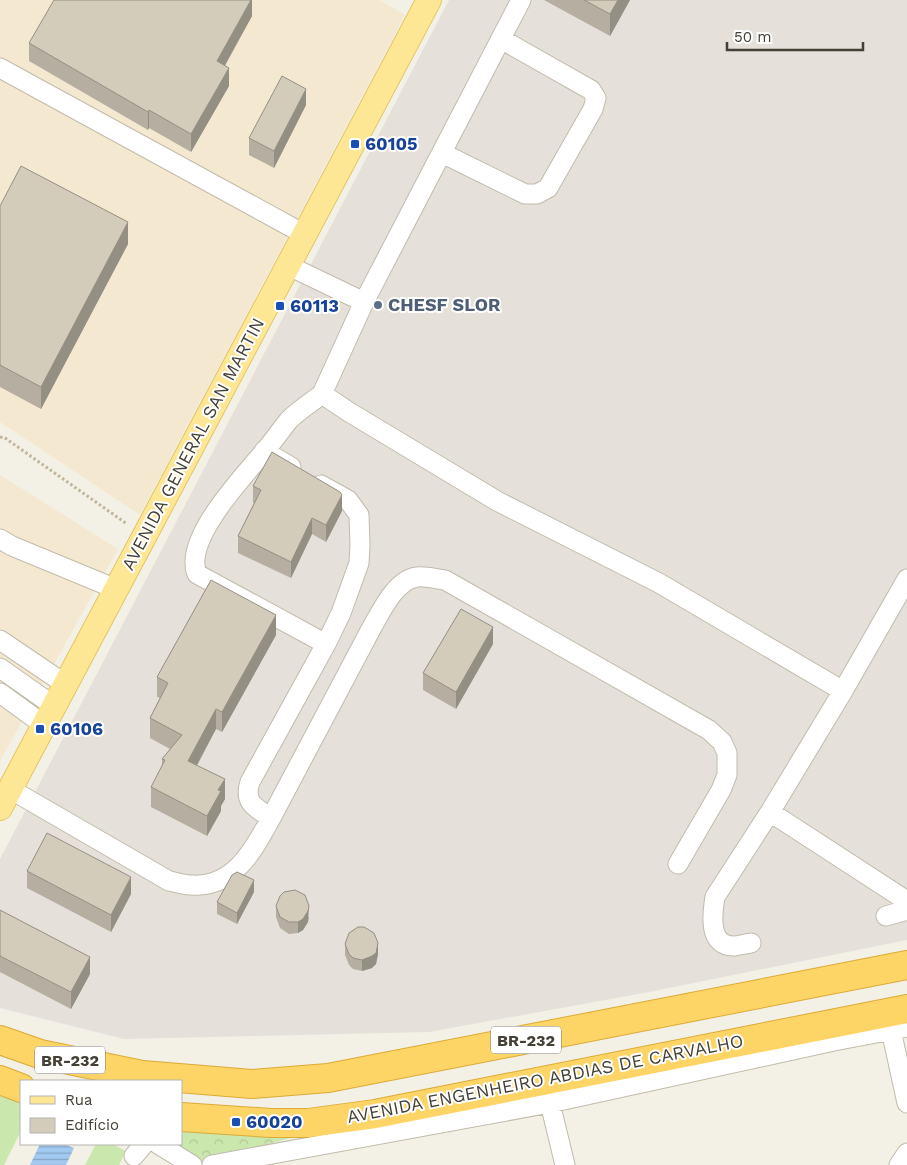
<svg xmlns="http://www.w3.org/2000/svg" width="907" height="1165" viewBox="0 0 907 1165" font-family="'Work Sans',sans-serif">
  <defs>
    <pattern id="park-crowns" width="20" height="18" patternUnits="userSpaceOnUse" patternTransform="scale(1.25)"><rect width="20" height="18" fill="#cae7ae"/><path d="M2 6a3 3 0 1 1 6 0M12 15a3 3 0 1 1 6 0" fill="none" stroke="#afc796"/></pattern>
    <pattern id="water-rules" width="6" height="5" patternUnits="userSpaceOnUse" patternTransform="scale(1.25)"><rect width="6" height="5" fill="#a2caf0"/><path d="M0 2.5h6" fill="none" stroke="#86a5c3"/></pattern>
  </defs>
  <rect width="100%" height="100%" fill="#f3f0e6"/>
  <path fill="#f5e8d0" d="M0 0H380L405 15 140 515 0 422Z
    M0 475 118 549 0 761Z"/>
  <path fill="#e5e1da" d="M449 0H907V940L649 992 429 1032 124 1039 0 1008V859Z"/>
  <path fill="#cae7ae" d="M0 1094 21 1100V1131L4 1165H0Z
    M96 1144H112L126 1151 119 1165H85Z"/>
  <path fill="url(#park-crowns)" d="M347 1123 201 1162 171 1144H181V1128Z"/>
  <path fill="url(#water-rules)" d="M40 1144H64L74 1148 66 1165H30Z"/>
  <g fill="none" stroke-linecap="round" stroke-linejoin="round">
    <defs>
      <path id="minor" d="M0 68 304 234
        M442 153 525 194H537L548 188 593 109 596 98 591 90 501 39
        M287 265 364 302 322 394 349 412 497 501 659 583 843 691 770 812 907 901
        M364 302 521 0
        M322 394C312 402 299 410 289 420 280 431 272 443 263 453 242 478 183 540 197 574L326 644
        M264 451 291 467
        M0 539 12 546 116 589
        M0 640 65 684
        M0 668 54 706
        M843 691 907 579
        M0 693 44 725
        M10 789 169 881C176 882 184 885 192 885 234 888 254 849 271 818 256 808 243 803 250 782L326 644 341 613 359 563 360 545 359 515 348 500 321 485
        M271 818 371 629C381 612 395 580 417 577 426 576 436 579 445 580L709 730 722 742 727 753V775L721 790 678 864
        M886 916 907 910
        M751 943C746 944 740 945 735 946 708 947 712 915 715 897L770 812
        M891 1030 907 1103
        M550 1103 565 1165
        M158 1144 192 1165
        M134 1156 144 1144
        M212 1165 550 1103 834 1041 907 1027
        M899 1165 907 1153"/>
      <path id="major" d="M0 808 429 0"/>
      <path id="highway" d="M0 1040 40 1054 142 1075 252 1084 328 1078 907 965
        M0 1080 21 1088
        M181 1117 271 1123H308L375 1114 907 1009"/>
    </defs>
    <use href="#minor" stroke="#c1bbab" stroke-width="21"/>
    <use href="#major" stroke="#e3c563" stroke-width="26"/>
    <use href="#highway" stroke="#dcaa36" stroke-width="30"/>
    <path stroke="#c0b599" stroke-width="3" stroke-dasharray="2.5 2.5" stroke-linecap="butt" d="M0 437 5 438 127 524"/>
    <use href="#minor" stroke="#fff" stroke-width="19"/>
    <use href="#major" stroke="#fee794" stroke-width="24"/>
    <use href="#highway" stroke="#fdd566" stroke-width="28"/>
  </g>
  <path fill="#b6afa1" d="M252 0V16L225 66 229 86 191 152 149 128 148 130 29 61V43Z
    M544 0H630L610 36Z
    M306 105 274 168 249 155V138Z
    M0 206 128 244 41 409 0 387Z
    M253 486 342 511 326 542 312 534 291 578 238 553V536L254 503H253Z
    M276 635 222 732 216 729 197 766 225 799 221 806V811L207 836 151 807V787L162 766V759L170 749 150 738V718L160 698 157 697V677Z
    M493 644 456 709 423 690V673Z
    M27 871 131 894 111 932 27 888Z
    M254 892 237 924 217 914V902Z
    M276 906 309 917 308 922 303 930 298 933 289 934 280 928 276 917Z
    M0 910 90 974 71 1009 0 972Z
    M345 944 378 954 376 964 372 968 362 971 353 969 349 965 345 955Z"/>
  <path fill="#948f83" d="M251 0H252V16L217 79V61Z
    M618 0H630L610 36V14Z
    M229 68V86L191 152V134Z
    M306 89V105L274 168V151Z
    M149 110V128L148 130V112Z
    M128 222V244L41 409V387Z
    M342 495V511L326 542V525Z
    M312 518V534L291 578V562Z
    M276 615V635L222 732V712Z
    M493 627V644L456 709V692Z
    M216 709V729L188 781V761Z
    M225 779V799L221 806V811L207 836V816L218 790Z
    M131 877V894L111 932V915Z
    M254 880V892L237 924V913Z
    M309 906 308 922 303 930 298 933V922Z
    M378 943V954L376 964 372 968 362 971V960Z
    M90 957V974L71 1009V992Z"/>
  <path fill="#d4ccbb" stroke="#948f83" d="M54 0H251L217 61 229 68 191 134 149 110 148 112 29 43Z
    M584 0H618L610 14Z
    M282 76 306 89 274 151 249 138Z
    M21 166 128 222 41 387 0 365V206Z
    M272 452 340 492 342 495 326 525 312 518 291 562 238 536 261 490 253 486Z
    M211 580 276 615 222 712 216 709 188 761 225 779 218 790 221 791 207 816 151 787 165 760 162 759 182 735 150 718 168 683 157 677Z
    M461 609 493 627 456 692 423 673Z
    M47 833 131 877 111 915 27 871Z
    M237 872 254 880 237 913 217 902 232 875Z
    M295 890 305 895 309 906 308 911 303 919 298 922H289L280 917 276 906 280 896 284 892Z
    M0 910 90 957 71 992 0 956Z
    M358 927H364L374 933 378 943 376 953 372 956 362 960 353 958 349 954 345 944 349 933Z"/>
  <g fill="#1a4fb4" stroke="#fff" stroke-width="2">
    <rect x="350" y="139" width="10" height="10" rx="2.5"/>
    <rect x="275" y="301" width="10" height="10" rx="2.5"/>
    <rect x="35" y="724" width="10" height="10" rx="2.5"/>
    <rect x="231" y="1117" width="10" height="10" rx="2.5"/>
  </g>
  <circle fill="#5c6f8a" stroke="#fff" stroke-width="2" cx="378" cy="305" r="5"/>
  <g text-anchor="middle" stroke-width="4" stroke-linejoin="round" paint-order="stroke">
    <g fill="#fff" stroke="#7d7972" stroke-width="1">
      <rect x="491" y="1026.5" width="70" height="27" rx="4"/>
      <rect x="35" y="1046.5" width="70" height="27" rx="4"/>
    </g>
    <g font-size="16" font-weight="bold" fill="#454035">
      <text x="526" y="1046">BR-232</text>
      <text x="70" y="1066">BR-232</text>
    </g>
    <g font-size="18" font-weight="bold" fill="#164399" stroke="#fff" text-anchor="start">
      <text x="365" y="150">60105</text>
      <text x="290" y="312">60113</text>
      <text x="50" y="735">60106</text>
      <text x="246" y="1128">60020</text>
    </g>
    <g font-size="18" font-weight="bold" fill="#4e5e75" stroke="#fff" text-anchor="start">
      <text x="388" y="311">CHESF SLOR</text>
    </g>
    <g font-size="18" fill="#454035" stroke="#fff">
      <text transform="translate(193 444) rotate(-62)" y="6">AVENIDA GENERAL SAN MARTIN</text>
      <text transform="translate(545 1079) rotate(-11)" y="6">AVENIDA ENGENHEIRO ABDIAS DE CARVALHO</text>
    </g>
  </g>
  <rect x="20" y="1080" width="162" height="65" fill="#ffffff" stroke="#b5b3ae"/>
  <rect x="30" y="1096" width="25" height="8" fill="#fee794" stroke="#b5b3ae"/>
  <text x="65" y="1105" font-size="15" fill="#454035">Rua</text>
  <rect x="30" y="1118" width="25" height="15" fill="#d4ccbb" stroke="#b5b3ae"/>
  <text x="65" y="1130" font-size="15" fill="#454035">Edifício</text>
  <path d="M727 42v8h136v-8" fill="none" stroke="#454035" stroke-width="2.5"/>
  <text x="734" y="42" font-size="15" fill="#454035" stroke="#ffffff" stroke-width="4" paint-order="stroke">50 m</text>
</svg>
